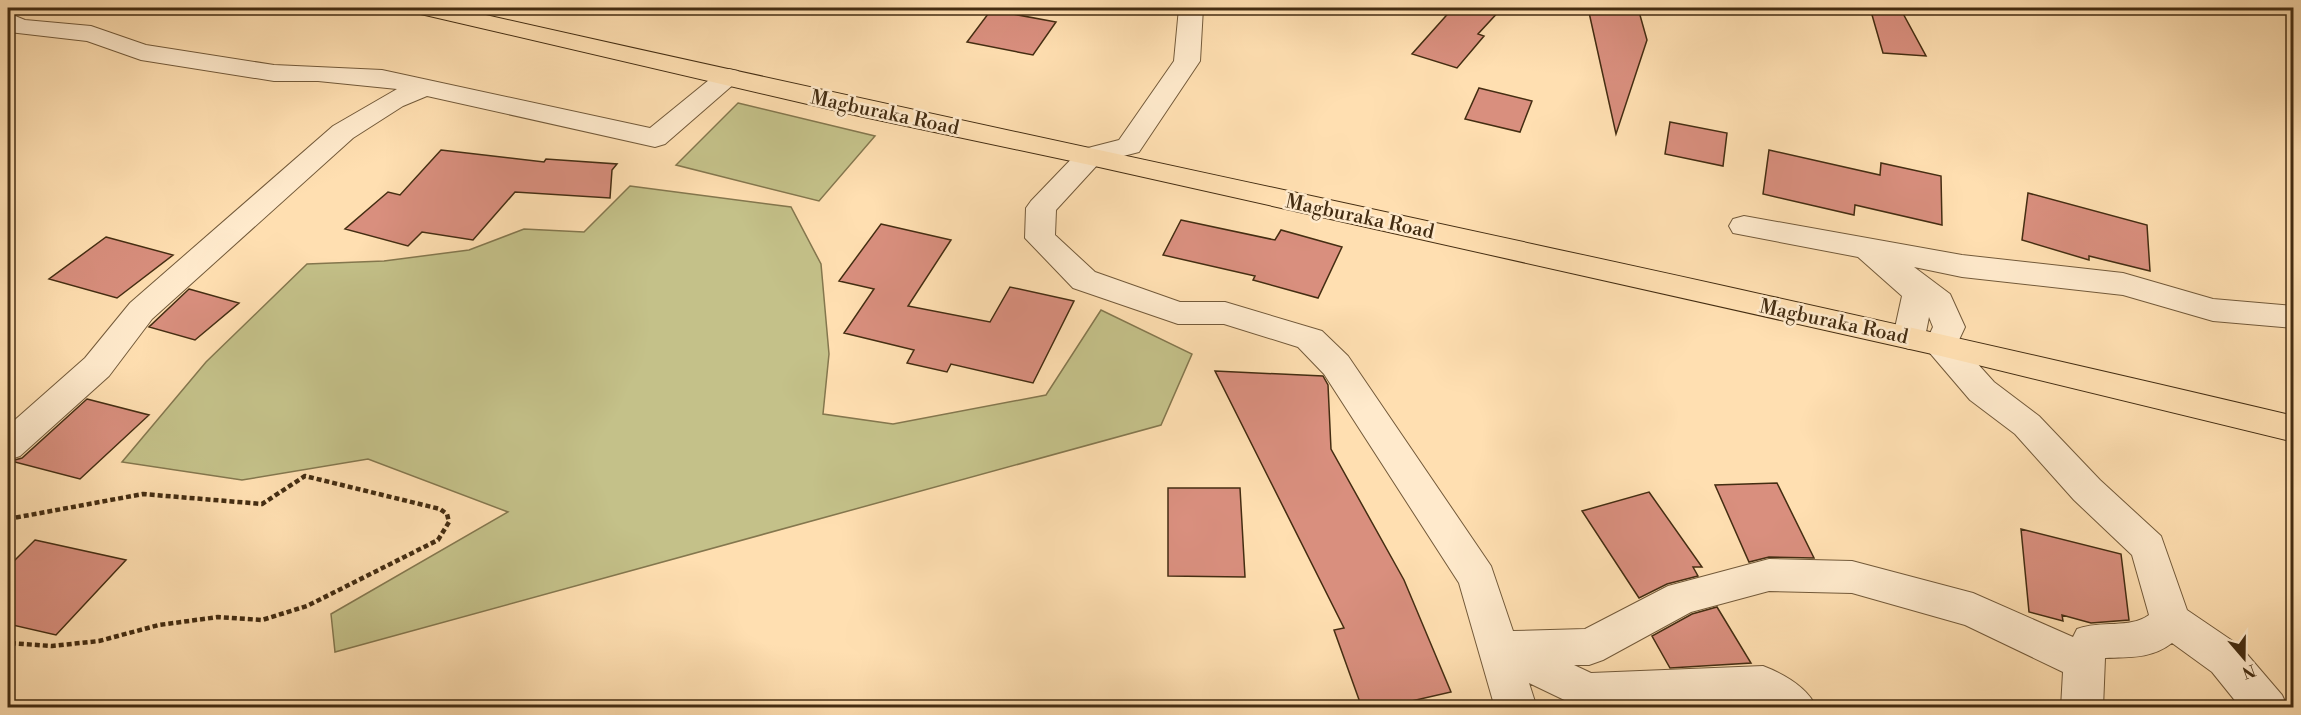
<svg xmlns="http://www.w3.org/2000/svg" width="2301" height="715" viewBox="0 0 2301 715" font-family="'Libre Bodoni',serif">
  <rect width="100%" height="100%" fill="#ffdfb1"/>
  <filter id="stains"><feTurbulence type="fractalNoise" baseFrequency=".00333" numOctaves="4"/><feColorMatrix values="0 0 0 0 .2 0 0 0 0 .09 0 0 0 0 .02 0 0 0 .5 -.17"/></filter>
  <radialGradient id="worn" r=".72"><stop offset=".6" stop-color="#630" stop-opacity="0"/><stop offset="1" stop-color="#630" stop-opacity=".3"/></radialGradient>
  <path fill="#c4c189" stroke="#84774e" stroke-width="1.5" d="M738 103 875 136 819 201 676 165Z
    M630 186 791 207 821 264 829 354 823 414 893 424 1046 395 1101 310 1192 354 1161 425 335 652 331 614 508 512 368 459 242 480 122 462 206 362 307 264 384 261 469 250 524 229 584 232Z"/>
  <path fill="#d98f7e" stroke="#442d12" stroke-width="1.5" d="M1453 8H1502L1478 34 1484 36 1457 68 1412 54Z
    M1588 8H1638L1647 40 1616 134Z
    M1870 8H1900L1926 56 1883 53Z
    M991 10 1056 22 1033 55 967 42Z
    M1479 88 1532 101 1520 132 1465 119Z
    M1670 122 1727 133 1723 166 1665 154Z
    M441 150 544 162 546 159 617 164 612 170 610 198 515 192 473 240 422 232 408 246 345 229 388 192 400 195Z
    M1769 150 1880 175 1881 163 1941 176 1942 225 1855 205 1854 215 1763 194Z
    M2028 193 2147 225 2150 271 2089 256V260L2022 240Z
    M1181 220 1275 240 1281 230 1342 247 1318 298 1253 280 1255 276 1163 255Z
    M881 224 951 240 908 306 990 322 1010 287 1074 301 1033 383 951 364 947 372 907 363 914 350 844 333 874 289 839 281Z
    M106 237 173 255 117 298 49 279Z
    M189 289 239 303 195 340 149 327Z
    M1215 371 1323 376 1328 385 1331 449 1404 580 1451 692 1381 708H1362L1334 630 1344 628Z
    M87 399 149 415 80 479 11 461 22 458Z
    M1777 483 1814 558 1769 557 1749 562 1715 485Z
    M1168 488H1240L1245 577 1168 576Z
    M1649 492 1702 567H1693L1698 576 1667 584 1639 598 1582 511Z
    M2021 529 2121 554 2129 620 2091 623 2062 615 2063 621 2029 612Z
    M35 540 126 560 56 635 8 624V567Z
    M1717 607 1751 663 1670 668 1652 636 1692 614Z"/>
  <g fill="none" stroke-linecap="round" stroke-linejoin="round">
    <defs>
      <path id="minor" d="M1179 8H1203L1200 61 1139 152 1100 162 1056 210 1055 235 1095 272 1180 302H1225L1322 331 1348 356 1491 566 1513 631 1585 629 1668 586 1769 559 1852 561 1973 593 2073 637 2077 629C2100 620 2130 629 2149 615L2132 555 2074 500 2015 434 1970 400 1929 352 1925 344 1933 327 1929 317 1925 337 1920 345 1909 349 1898 345 1893 337 1902 296 1858 257 1733 233 1729 226 1733 219 1744 216 1962 255 2123 273 2213 299 2294 306V328L2213 321 2123 295 1962 277 1914 267 1950 294 1965 327 1958 342 1994 382 2039 416 2100 480 2161 536 2187 610 2240 646 2282 695 2288 708H2241L2212 672 2172 643C2151 659 2130 657 2105 658L2103 708H2061L2063 672 1965 625 1852 593 1769 591 1691 612 1603 660 1589 665H1574L1591 673 1763 666C1784 674 1807 687 1817 708H1762L1757 704 1581 708 1529 683 1537 708H1495L1459 583 1324 374 1298 347 1224 324H1178L1073 288 1025 238 1026 208 1031 201 1080 150 1119 140 1174 61Z
        M8 13 25 20 91 26 146 45 274 65 382 70 650 128 720 71 729 69 738 71 742 77 665 144 655 147 427 96 403 106 353 138 152 319 109 376 20 456 8 460V426L85 358 130 303 333 126 397 89 318 81H274L141 60 87 41 9 32Z"/>
      <path id="major" d="M413 8H455C1067 147 1683 271 2294 416V442L1941 356 1090 165 859 116 425 15 416 13Z"/>
    </defs>
    <use href="#minor" stroke="#735a3a" stroke-width="2"/>
    <use href="#major" stroke="#442d12" stroke-width="2"/>
    <path stroke="#442d12" stroke-width="4.5" stroke-dasharray="5 3" stroke-linecap="butt" d="M8 519 143 494 262 504 305 476 440 509 447 514 449 522 438 540 307 606 262 620 218 617 159 625 99 641 52 646 8 643"/>
    <use href="#minor" fill="#ffeacc" fill-rule="evenodd"/>
    <use href="#major" fill="#ffdfb1" fill-rule="evenodd"/>
  </g>
  <g text-anchor="middle" stroke-width="5" stroke-linejoin="round" paint-order="stroke">
    <g font-size="20" fill="#442d12" stroke="#ffeacc">
      <text transform="translate(885 112) rotate(12)" y="7">Magburaka Road</text>
      <text transform="translate(1360 216) rotate(12)" y="7">Magburaka Road</text>
      <text transform="translate(1834 321) rotate(12)" y="7">Magburaka Road</text>
    </g>
  </g>
  <rect width="2301" height="715" fill="none" stroke="#ffdfb1" stroke-width="30"/>
  <rect x="9" y="9" width="2283" height="697" fill="none" stroke="#442d12" stroke-width="3"/>
  <rect x="15" y="15" width="2271" height="685" fill="none" stroke="#442d12" stroke-width="1.5"/>
  <g transform="translate(2244 658) rotate(160)" stroke="#ffeacc" stroke-width="4.5" paint-order="stroke">
  <path d="M0-4.5L10 22L0 15L-10 22Z" fill="#442d12"/>
  <text y="-9" font-size="16" font-weight="bold" text-anchor="middle" fill="#442d12">N</text>
  </g>
  <rect width="100%" height="100%" filter="url(#stains)"/>
  <rect width="100%" height="100%" fill="url(#worn)"/>
</svg>
